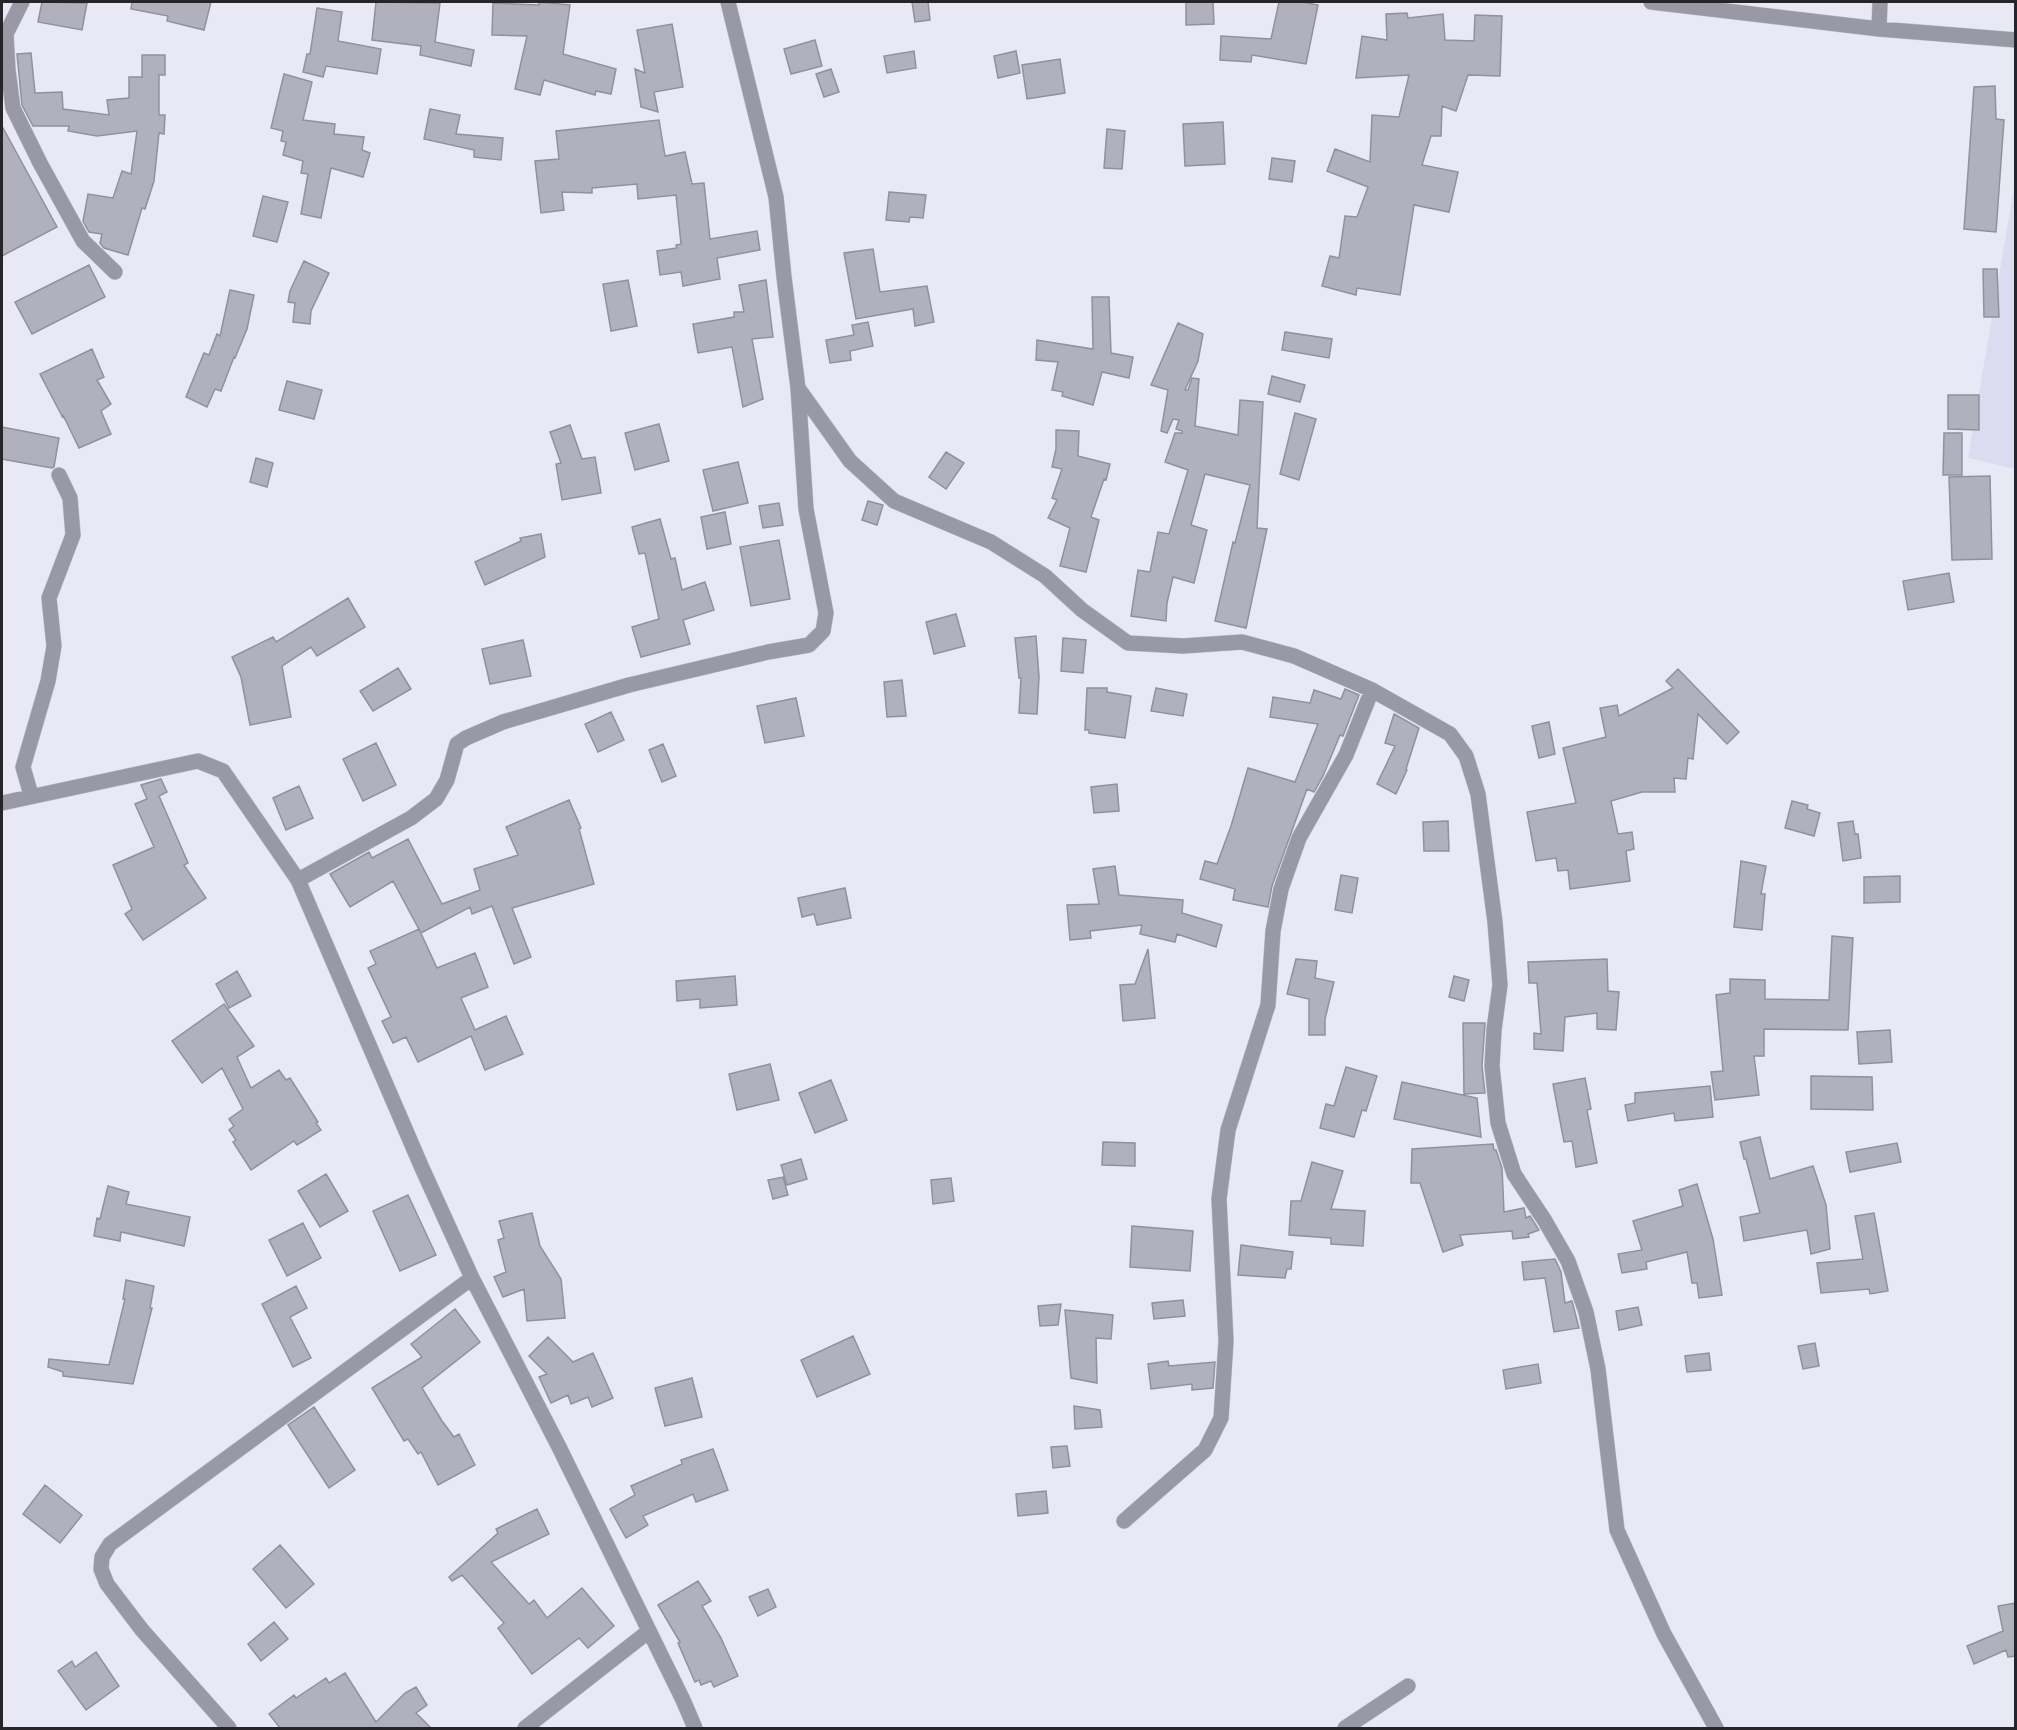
<svg xmlns="http://www.w3.org/2000/svg" width="2017" height="1730" viewBox="0 0 2017 1730" font-family="'DM Sans',sans-serif">
  <rect width="100%" height="100%" fill="#e9e9f6"/>
  <path fill="#dcdcf0" d="M2015 182V469L1968 458Z"/>
  <path fill="#b1b1bd" stroke="#91919d" stroke-width="1.5" d="M42 2 87 3 82 30 38 22Z
    M132 2H211L204 30 167 21 168 16 131 9Z
    M376 2 440 3 435 42 474 50 471 66 420 55 421 46 372 40Z
    M539 2 570 5 563 54 616 69 611 94 596 91 595 95 544 80 540 95 515 89 527 36 492 35 493 3 539 5Z
    M912 2H928L930 20 915 22Z
    M1186 2H1213L1214 24 1186 25Z
    M1279 2H1303L1318 5 1306 64 1252 55 1251 62 1220 60 1221 36 1271 39Z
    M317 8 342 12 338 41 381 49 377 74 326 66 323 77 303 72 307 54H310Z
    M1407 13 1408 18 1443 14 1445 40 1474 41 1475 15 1502 16 1500 76 1468 75 1456 111 1442 106 1441 136H1431L1422 165 1458 172 1449 212 1414 205 1400 295 1357 288 1356 295 1322 286 1330 256 1339 258 1345 216 1357 217 1368 187 1327 171 1335 149 1370 162 1372 115 1399 117 1409 75 1356 78 1362 36 1387 40 1386 14Z
    M672 24 683 87 654 92 658 112 641 107 635 69 645 73 637 30Z
    M815 40 822 66 791 74 784 49Z
    M914 51 916 68 887 73 884 56Z
    M1016 51 1020 73 998 78 994 56Z
    M31 53 35 93 62 92 63 109 109 115 107 100 129 98V77H142V55H165V75H159V115H165L164 134 159 133 154 181 145 209 142 208 128 255 104 248 100 243 102 234 89 232 83 221 88 194 113 198 122 171 131 174 137 131 97 136 68 131 69 126H33L22 105 17 54Z
    M1060 59 1065 93 1027 99 1022 65Z
    M831 69 839 92 824 97 816 74Z
    M284 74 312 82 303 120 335 124 334 134 364 137 362 150 370 153 363 177 331 168 321 218 301 214 308 174 301 173 303 161 283 155 286 142 281 141 283 131 271 128Z
    M1995 86 1996 119 2004 120 1996 232 1964 229 1974 87Z
    M430 109 460 115 456 134 503 138 501 160 474 157V150L424 139Z
    M659 120 665 156 685 152 692 184 704 183 710 239 757 231 760 250 717 258 720 279 683 286 681 272 660 275 657 251 677 248 676 245 681 244 676 195 638 199 637 184 592 188V193L562 192 564 210 541 213 535 161 559 159 556 131Z
    M1223 122 1225 164 1185 166 1183 124Z
    M2 126 57 227 2 256Z
    M1107 129 1125 131 1122 169 1104 168Z
    M1272 158 1295 161 1292 182 1269 179Z
    M889 192 926 195 923 218 910 217 909 222 886 220Z
    M263 196 288 202 277 242 253 236Z
    M873 249 880 292 927 286 934 322 915 326 913 309 856 319 844 253Z
    M304 261 329 273 311 311 310 324 293 322 295 303 288 302 290 291Z
    M89 265 105 297 32 334 15 302Z
    M1983 269H1997L1999 317H1984Z
    M628 280 637 326 611 331 603 284Z
    M766 280 773 337 752 339 763 399 743 407 732 347 698 353 693 324 734 317V312H744L739 285Z
    M230 290 254 295 247 329 235 358 234 357 221 391 215 389 207 407 186 397 204 353 209 355 217 334 220 336Z
    M1092 297H1109L1111 353 1133 357 1129 378 1102 372 1093 405 1062 396 1063 392 1052 390 1058 362 1036 360 1037 340 1093 349Z
    M868 322 873 346 850 351 851 360 830 363 826 340 854 335 852 325Z
    M1178 323 1203 334 1198 361 1185 390H1188L1192 378 1199 379 1195 426 1238 435 1240 400 1263 402 1257 528 1267 529 1246 628 1215 621 1233 542 1235 543 1250 485 1205 474 1191 525 1207 530 1194 583 1173 577 1167 603 1166 621 1131 616 1138 570 1150 572 1158 532 1169 534 1188 470 1165 462 1175 433H1182V431L1176 429 1179 420 1173 419 1167 433 1161 431 1168 390 1151 385Z
    M1285 332 1332 339 1329 358 1282 350Z
    M92 349 104 377 97 380 111 404 101 411 111 434 79 448 63 415V418L40 374Z
    M1272 376 1305 385 1300 402 1268 394Z
    M287 381 322 390 314 419 279 410Z
    M1948 395H1979V430L1948 429Z
    M1295 413 1316 419 1299 480 1280 474Z
    M659 424 669 461 635 470 625 433Z
    M570 425 582 459 595 457 601 493 562 500 556 464 561 463 550 432Z
    M2 427 59 438 54 467 52 468 2 459Z
    M1056 430 1079 431 1078 456 1110 464 1106 480 1104 479 1091 517 1099 520 1086 572 1060 566 1070 528 1048 518 1057 500 1052 498 1062 469 1052 467 1056 449Z
    M1944 433H1962V475H1943Z
    M946 452 964 463 946 489 929 477Z
    M256 458 273 463 267 487 250 482Z
    M738 462 748 503 713 511 703 470Z
    M1990 476 1992 559 1952 560 1949 477Z
    M868 501 883 505 877 525 862 520Z
    M779 503 783 525 763 528 759 506Z
    M725 512 731 544 707 549 701 517Z
    M660 519 671 559 675 558 682 590 705 582 714 610 683 620 690 644 641 657 632 627 659 619 645 553 639 554 632 527Z
    M541 534 545 557 485 585 475 562 521 541 520 538Z
    M779 540 790 599 751 606 740 547Z
    M1949 573 1954 602 1908 610 1903 581Z
    M348 598 365 627 317 656 311 647 282 666 291 717 250 725 241 677 232 657 273 637 276 642Z
    M956 614 965 646 934 654 926 622Z
    M1036 636 1039 677 1037 714 1019 713 1021 678H1019L1015 638Z
    M1063 638 1086 640 1083 673 1061 671Z
    M523 640 531 676 490 684 482 649Z
    M398 668 411 689 373 711 360 691Z
    M1678 669 1739 732 1727 744 1698 714 1693 759 1688 758 1686 779 1674 778 1675 792H1642L1611 801 1618 834 1632 832 1634 849 1626 851 1630 881 1570 889 1568 870 1558 871 1556 858 1536 861 1527 812 1576 803 1563 748 1606 737 1600 708 1617 705 1619 716 1673 688 1666 681Z
    M902 680 906 716 887 717 884 682Z
    M1087 688H1107V692L1131 696 1125 738 1089 733V730H1085Z
    M1156 688 1187 694 1183 716 1151 711Z
    M1345 689 1359 695 1343 736 1340 735 1323 776 1314 792 1307 789 1272 886 1268 907 1233 900 1235 889 1200 879 1205 861 1217 864 1231 826 1248 768 1295 782 1318 724 1270 717 1273 697 1310 703 1314 690 1341 699Z
    M796 698 804 736 765 743 757 706Z
    M611 712 624 740 598 752 585 724Z
    M1394 714 1419 728 1406 769 1407 770 1396 794 1377 784 1395 746 1385 743Z
    M1549 722 1555 754 1539 758 1532 726Z
    M376 743 396 785 363 801 343 759Z
    M663 744 676 776 662 782 649 750Z
    M161 779 167 792 159 796 188 863 184 865 206 898 143 940 125 914 132 909 113 865 154 847 135 804 147 799 141 785Z
    M1117 784 1119 811 1094 813 1091 787Z
    M299 786 313 818 286 830 273 798Z
    M569 800 581 828 579 829 594 884 512 908 531 957 514 964 492 906 472 914 470 907 421 933 393 881 350 907 330 874 369 852 372 858 408 839 442 904 480 890 474 869 518 855 506 827Z
    M1792 801 1808 805 1807 809 1820 813 1814 836 1785 828Z
    M1448 821 1449 851H1424L1423 822Z
    M1853 821 1855 834H1858L1861 858 1843 861 1838 823Z
    M1741 861 1766 866 1761 894H1765L1762 930 1734 927Z
    M1115 866 1119 895 1183 900 1182 913 1222 925 1216 947 1177 934 1175 942 1140 934 1142 925 1090 931 1091 938 1070 940 1067 905 1099 904 1093 869Z
    M1341 875 1358 878 1352 913 1335 910Z
    M1900 876V902L1864 903V877Z
    M845 888 851 918 817 925 814 914 802 917 798 898Z
    M419 929 437 968 475 953 488 987 461 998 475 1030 506 1016 523 1054 485 1070 471 1036 418 1062 406 1037 393 1043 382 1021 391 1017 368 968 376 964 370 951Z
    M1832 936 1853 938 1848 1030 1764 1029V1056H1754L1759 1095 1715 1100 1711 1072 1723 1071 1716 995 1730 993V979L1765 980V999L1829 1000Z
    M1148 949 1155 1018 1123 1021 1120 985 1135 984Z
    M1296 959 1317 961 1315 978 1334 982 1325 1019V1035H1309V999L1287 994Z
    M1607 959 1608 991 1619 992 1616 1030 1597 1029V1013L1565 1017 1563 1051 1534 1049V1033L1541 1034 1537 983H1529L1528 962Z
    M237 971 251 996 229 1008 216 984Z
    M735 976 737 1005 700 1008V999L677 1001 676 981Z
    M1454 976 1469 980 1464 1001 1449 997Z
    M224 1004 254 1046 237 1057 251 1088 279 1070 286 1080 290 1078 318 1122 316 1123 321 1130 297 1145 294 1141 251 1170 233 1142 236 1140 229 1130 234 1126 229 1119 243 1109 222 1068 202 1083 172 1041Z
    M1463 1023H1485L1482 1066 1485 1093 1464 1094Z
    M1890 1030 1892 1062 1859 1064 1857 1032Z
    M770 1064 779 1100 737 1110 729 1074Z
    M1346 1067 1377 1076 1366 1111 1362 1110 1354 1137 1320 1128 1326 1104 1334 1106Z
    M1811 1076 1872 1077 1873 1110 1811 1109Z
    M1585 1078 1591 1109 1587 1110 1597 1163 1576 1167 1572 1141 1564 1142 1553 1084Z
    M831 1080 847 1120 815 1133 799 1093Z
    M1402 1082 1477 1098 1481 1137 1394 1119Z
    M1710 1086 1713 1117 1675 1121 1674 1113 1628 1121 1625 1105 1635 1103V1093Z
    M1760 1137 1770 1179 1813 1166 1826 1205 1830 1249 1811 1254 1807 1230 1744 1241 1740 1217 1760 1213 1746 1159H1744L1740 1142Z
    M1103 1142 1135 1143V1166L1102 1165Z
    M1897 1143 1901 1162 1850 1172 1846 1152Z
    M1493 1144 1494 1150H1496L1502 1168 1504 1212 1524 1208 1526 1218 1530 1216 1539 1230 1528 1234 1529 1237 1513 1239 1512 1231 1460 1235 1463 1245 1443 1252 1420 1183H1411L1412 1149Z
    M801 1159 807 1179 787 1185 781 1165Z
    M1312 1162 1343 1171 1331 1209 1365 1211 1363 1246 1331 1244V1238L1289 1235 1291 1201H1301Z
    M326 1174 348 1211 320 1227 298 1191Z
    M783 1177 788 1195 773 1199 768 1180Z
    M951 1178 954 1201 933 1204 931 1180Z
    M1697 1184 1713 1239 1722 1295 1699 1298 1697 1283H1692L1687 1252 1646 1262 1647 1269 1622 1273 1618 1254 1642 1250 1633 1221 1683 1206 1679 1190Z
    M108 1186 129 1192 126 1204 190 1217 184 1246 121 1232 120 1241 94 1236 97 1218 100 1219Z
    M408 1195 436 1255 400 1271 373 1211Z
    M532 1213 540 1246 561 1279 565 1318 527 1321 524 1289 503 1297 494 1277 506 1272 498 1240 504 1238 499 1221Z
    M1874 1213 1888 1291 1870 1294 1869 1289 1821 1293 1817 1263 1863 1259 1855 1216Z
    M303 1223 321 1258 287 1276 269 1240Z
    M1132 1226 1193 1231 1190 1271 1130 1267Z
    M1241 1245 1293 1252 1291 1269H1287L1285 1278 1238 1275Z
    M1555 1259 1561 1272 1565 1303 1572 1301 1579 1328 1554 1332 1545 1278 1524 1280 1522 1262Z
    M126 1280 154 1286 150 1308H152L133 1384 63 1376V1372L48 1367 49 1359 109 1365 125 1299H123Z
    M296 1286 307 1308 290 1317 311 1358 293 1367 262 1304Z
    M1183 1300 1185 1316 1154 1319 1152 1303Z
    M1061 1304 1058 1325 1040 1326 1038 1306Z
    M1638 1307 1642 1325 1619 1330 1616 1311Z
    M455 1309 480 1342 422 1388 442 1421 454 1437 459 1434 475 1465 438 1485 421 1452 418 1454 408 1439 404 1441 372 1388 422 1357 411 1344Z
    M1065 1310 1113 1315 1111 1339 1096 1338 1097 1383 1071 1378Z
    M853 1336 870 1374 817 1397 801 1360Z
    M548 1337 573 1362 593 1353 613 1398 592 1407 588 1397 571 1404 568 1395 551 1403 539 1377 547 1374 529 1356Z
    M1815 1343 1819 1366 1803 1369 1798 1346Z
    M1709 1353 1711 1370 1687 1372 1685 1356Z
    M1168 1361 1169 1366 1215 1362 1213 1388 1192 1390V1384L1151 1389 1148 1364Z
    M1538 1364 1541 1383 1506 1389 1503 1370Z
    M692 1378 702 1417 665 1426 655 1388Z
    M1074 1406 1100 1410 1102 1427 1075 1429Z
    M314 1407 355 1470 329 1488 288 1425Z
    M1067 1446 1070 1466 1053 1468 1051 1447Z
    M713 1449 728 1490 696 1502 693 1494 643 1516 648 1525 626 1538 610 1509 635 1495 631 1486 682 1464 681 1460Z
    M45 1485 82 1515 60 1543 23 1514Z
    M1046 1491 1048 1513 1018 1516 1016 1494Z
    M537 1509 549 1534 491 1562 529 1604 534 1600 547 1618 582 1588 614 1626 588 1648 579 1638 532 1674 498 1628 504 1623 462 1575 452 1581 449 1577 498 1533 496 1529Z
    M280 1545 314 1584 286 1608 253 1569Z
    M698 1581 711 1601 702 1606 721 1638 738 1676 714 1687 711 1681 701 1685 699 1680 695 1682 678 1643 680 1642 658 1605Z
    M768 1589 776 1607 758 1616 749 1597Z
    M2016 1603V1656L2008 1657 2006 1650 1974 1664 1967 1646 2003 1631 1998 1606Z
    M274 1622 288 1639 261 1661 248 1644Z
    M96 1652 119 1686 86 1710 58 1671 72 1661 75 1667Z
    M345 1673 376 1722 405 1693 416 1687 427 1705 416 1713 431 1728H280L269 1714 294 1695 296 1698 326 1678 329 1683Z"/>
  <g fill="none" stroke-linecap="round" stroke-linejoin="round">
    <defs>
      <path id="minor" d="M22 2 6 34 8 70 13 108 40 163 83 241 115 272
        M1651 2 1879 29 2016 40
        M1879 29 1880 2
        M798 388 850 461 894 501 991 542 1045 576 1082 610 1128 643 1183 646 1242 642 1294 656 1372 690 1450 734 1466 756 1478 794 1495 922 1500 985 1494 1030 1492 1066 1498 1123 1514 1174 1545 1221 1568 1261 1586 1312 1598 1369 1617 1530 1664 1634 1716 1728
        M31 795 23 767 48 681 54 646 49 598 73 535 70 498 59 475
        M2 803 198 761 223 771 298 880 422 1168 472 1278 559 1447 683 1700 695 1728
        M298 880 411 818 436 799 447 780 457 744 466 738 503 722 629 685 768 652 809 645 823 631 826 613 806 509 798 388 784 277 776 197 728 2
        M1124 1521 1205 1450 1221 1418 1226 1341 1219 1199 1228 1130 1268 1005 1273 931 1281 889 1299 838 1346 755 1372 690
        M229 1728 142 1630 107 1584 101 1569 102 1557 110 1544 472 1278
        M525 1728 649 1631
        M1345 1728 1408 1686"/>
    </defs>
    <use href="#minor" stroke="#c6c6d1" stroke-width="16"/>
    <use href="#minor" stroke="#9999a6" stroke-width="15"/>
  </g>
  <rect width="2017" height="1730" fill="none" stroke="#26262a" stroke-width="6"/>
</svg>
